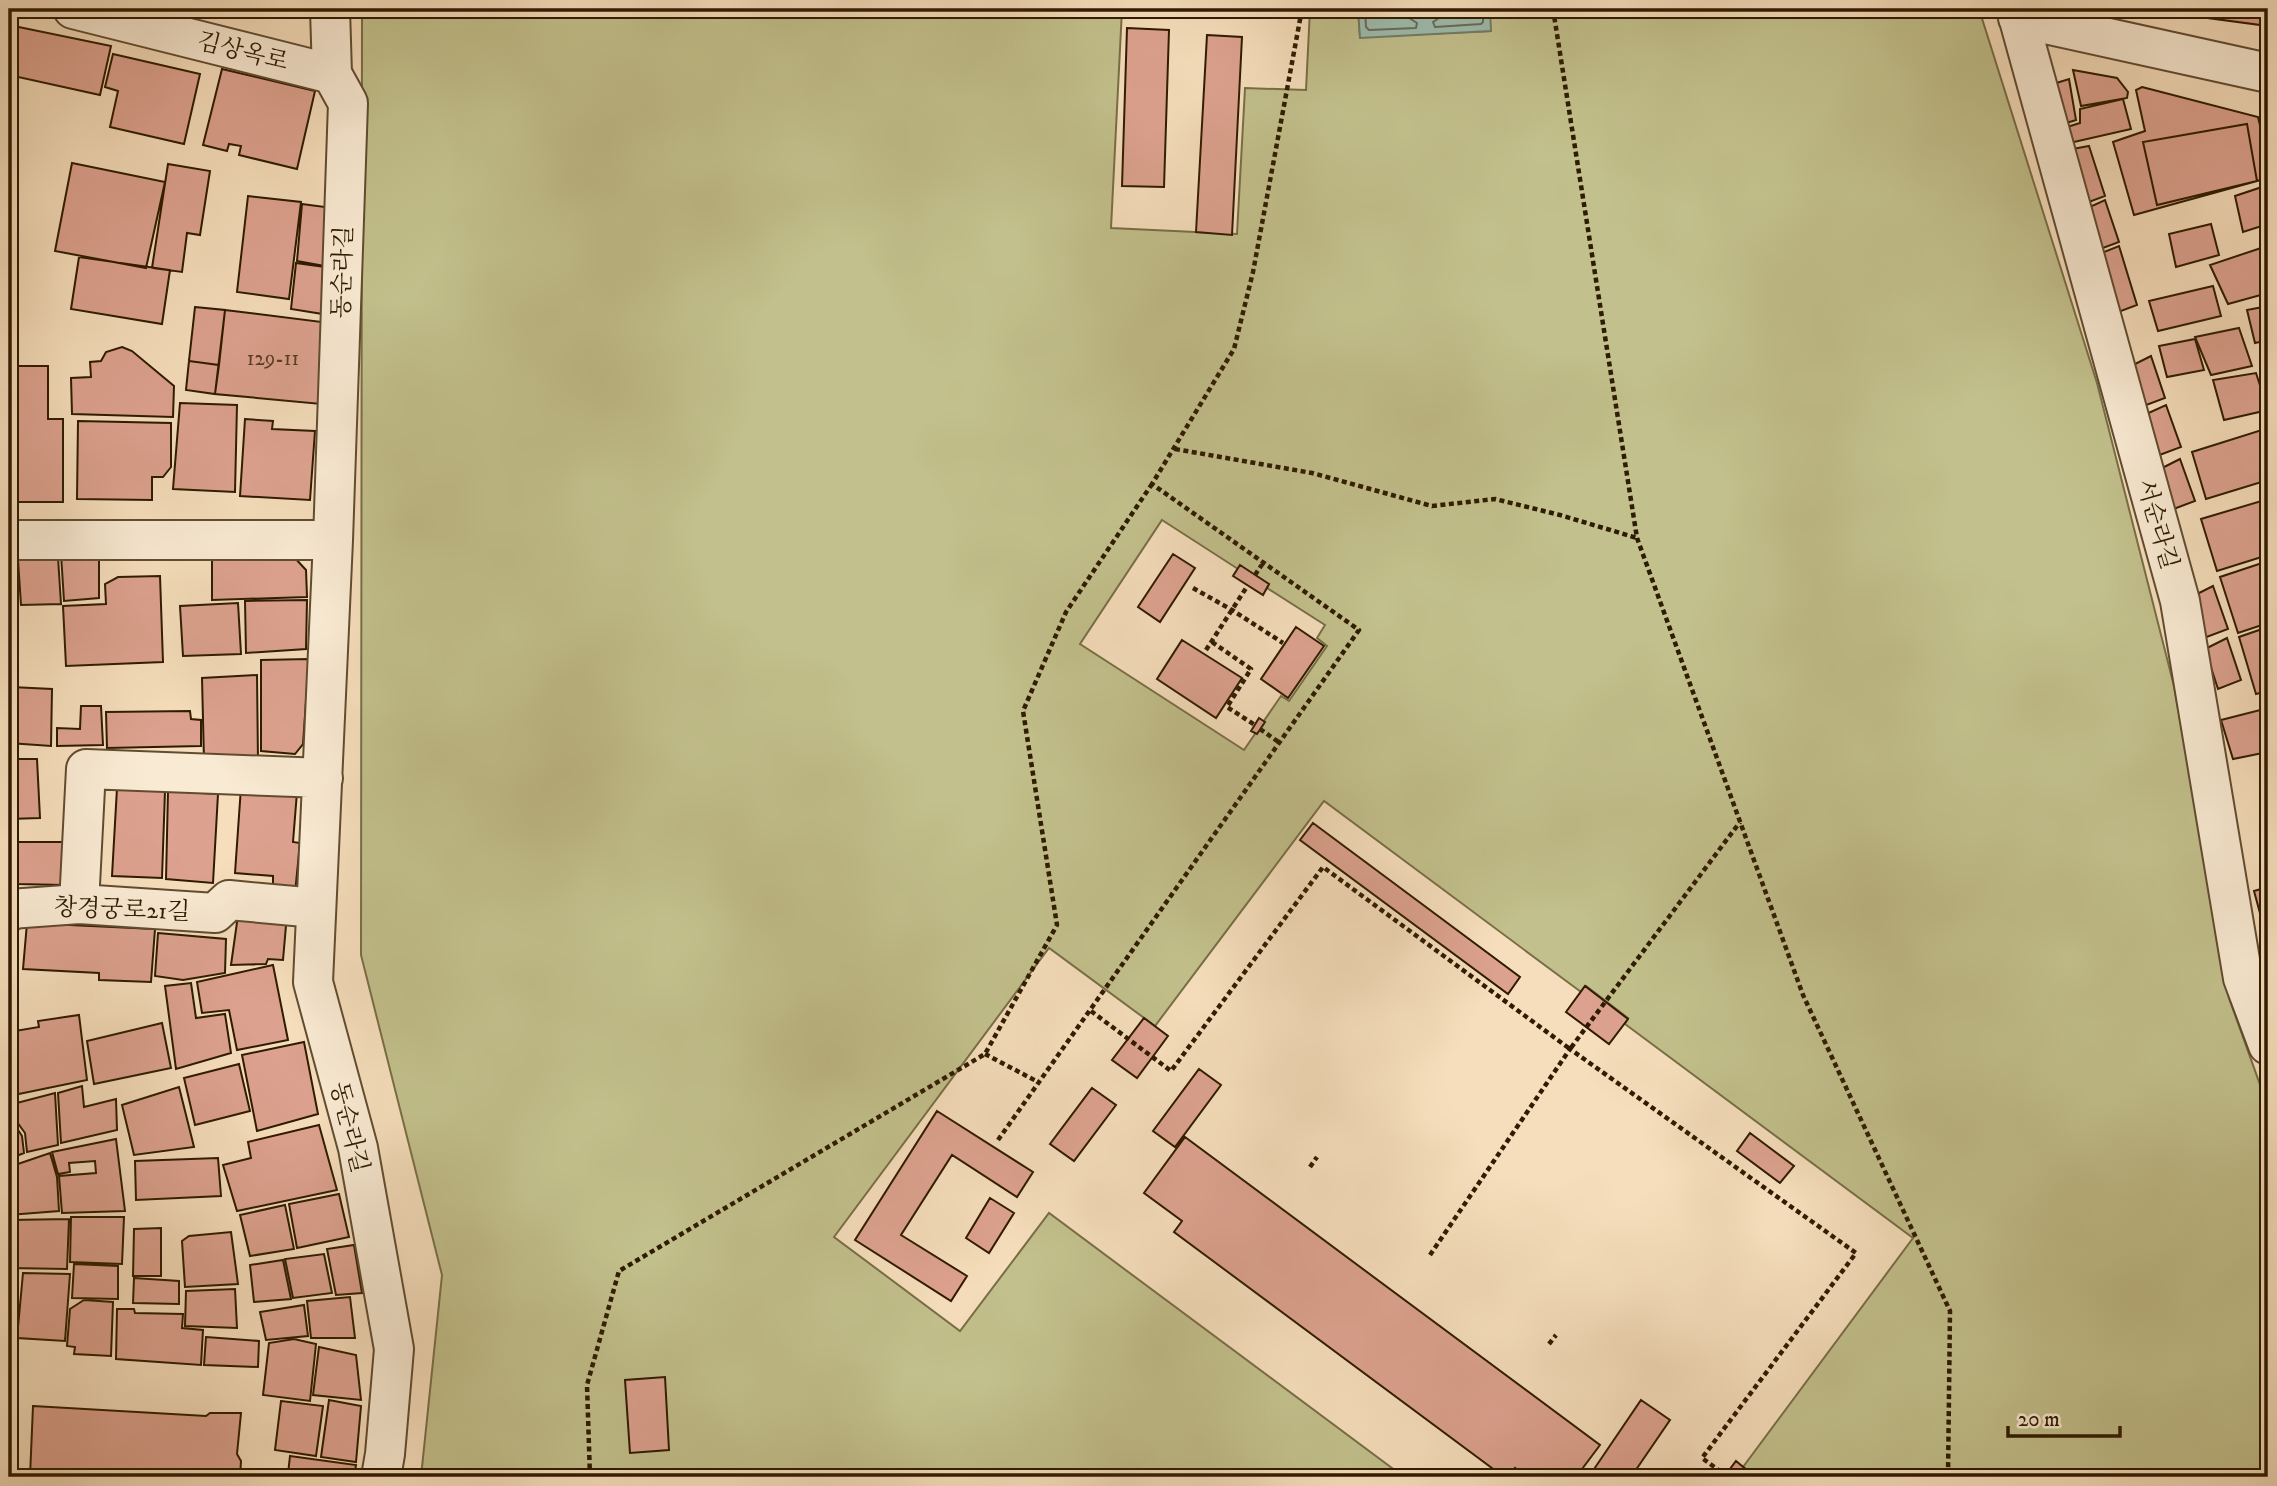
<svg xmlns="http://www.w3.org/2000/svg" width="2277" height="1486" viewBox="0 0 2277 1486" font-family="'IM FELL DW Pica','Noto Serif KR',serif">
  <rect width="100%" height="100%" fill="#f6debc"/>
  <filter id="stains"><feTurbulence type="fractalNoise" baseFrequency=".00286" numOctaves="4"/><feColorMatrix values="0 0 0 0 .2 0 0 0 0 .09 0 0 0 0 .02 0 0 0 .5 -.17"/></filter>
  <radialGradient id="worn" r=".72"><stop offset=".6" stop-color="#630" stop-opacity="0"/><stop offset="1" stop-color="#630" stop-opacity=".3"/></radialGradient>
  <path fill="#c2c08c" stroke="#786e46" stroke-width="2" fill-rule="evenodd" d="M362 9H1122L1111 228 1237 234 1245 88 1306 90 1310 9H1358L1360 37 1490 31V9H1979L2097 383 2174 686 2229 998 2268 1107V1477H1743L1748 1471 1743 1467 1913 1238 1625 1024 1628 1018 1586 986 1581 992 1324 801 1155 1026 1049 948 834 1237 960 1331 1049 1213 1404 1477H421L442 1275 361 955ZM1162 520 1238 569 1240 566 1269 584 1267 588 1325 625 1317 638 1327 646 1289 701 1281 696 1244 750 1080 644Z"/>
  <path fill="#9dbcad" stroke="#717c68" stroke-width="2" d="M1358 9H1405L1419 15 1434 13 1440 9H1490L1491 31 1360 38Z"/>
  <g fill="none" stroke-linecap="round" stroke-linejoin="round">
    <path stroke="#666c57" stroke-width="2" d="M1365 9 1366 27 1369 30 1416 28 1417 23 1406 16 1404 9
      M1443 9 1442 16 1433 22 1435 27 1481 24 1483 22V9"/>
  </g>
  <path fill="#dda28f" stroke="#2f1b01" stroke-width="2" d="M2208 9H2268V26L2208 18Z
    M9 25 111 46 100 95 9 75Z
    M1127 28 1169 30 1164 187 1122 186Z
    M1207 35 1242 37 1232 235 1196 232Z
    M113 54 200 74 184 144 110 127 118 91 105 87Z
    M222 69 315 91 297 169 239 155 241 146 229 144 227 151 203 145Z
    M2073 70 2117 78 2128 92 2127 98 2081 106Z
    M2069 79 2076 120 2060 125 2050 85Z
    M2142 87 2258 117 2268 159V178L2134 215 2113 142 2145 131 2136 90Z
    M9 97 16 99 9 136Z
    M2123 99 2131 129 2065 144 2064 128 2080 123V109Z
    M2247 124 2257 181 2157 205 2143 142Z
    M2089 146 2105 196 2081 205 2067 150Z
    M72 163 165 182 146 268 55 251Z
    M168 164 210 171 200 235 187 233 182 272 152 268Z
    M2268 185V224L2243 232 2235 196Z
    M248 196 301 202 289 299 237 292Z
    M2105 200 2119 242 2095 251 2083 210Z
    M302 204 333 208 330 267 297 261Z
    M2211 224 2219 255 2176 267 2169 234Z
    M2119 246 2137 305 2113 314 2094 256Z
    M2264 247 2268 259V293L2228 304 2210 265Z
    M79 257 170 270 162 324 71 309Z
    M296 263 332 268 329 315 291 309Z
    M2213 286 2221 316 2158 331 2149 301Z
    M2268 306V340L2255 343 2247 310Z
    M195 307 225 310 219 365 189 361Z
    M225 310 330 323 321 404 215 394Z
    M2239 328 2252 366 2211 375 2195 337Z
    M2195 339 2204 370 2167 377 2159 346Z
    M122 347 132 351 174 386 173 417 72 414 71 378 91 377 90 362 101 361 106 352Z
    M2151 356 2165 398 2141 407 2129 367Z
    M189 361 219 365 215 394 186 390Z
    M11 366H48V419H63V502H12Z
    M2256 373 2268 410 2224 420 2213 380Z
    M180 403 237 405 235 492 173 489Z
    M2166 405 2181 447 2157 456 2144 415Z
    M245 419 273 421 272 429 315 431 310 500 240 496Z
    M78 421 171 423V467L163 477H152V500L77 499Z
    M2268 428V480L2206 499 2192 452Z
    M2180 459 2195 501 2171 510 2158 470Z
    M2268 499V555L2217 571 2201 519Z
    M99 552V598L64 601 61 554Z
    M212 554 294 557 306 570 307 597 212 600Z
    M1173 554 1195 568 1160 622 1138 607Z
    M58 557 61 604 21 605 18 560Z
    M2265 562 2268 570V623L2238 633 2220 577Z
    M1240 565 1269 584 1263 595 1233 576Z
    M160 576 163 662 66 666 63 606 106 604 105 584 118 577Z
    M9 586 16 660V680H9Z
    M2213 586 2228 629 2204 638 2191 597Z
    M307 600 306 649 246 653 245 601Z
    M238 603 241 654 183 656 180 606Z
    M1296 627 1324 646 1288 698 1261 679Z
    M2268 627V691L2256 694 2239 637Z
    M2227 638 2241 680 2218 689 2205 649Z
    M1182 640 1242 678 1216 718 1157 679Z
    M309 659 303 744 295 754 261 751V660Z
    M257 675 258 762 204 761 202 678Z
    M11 687 52 689 51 746 9 743Z
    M81 706H101L103 745 57 746V728L80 729Z
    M2268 708V752L2233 759 2221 720Z
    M190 711 191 719 201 720V746L107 748 106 712Z
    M1259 718 1265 722 1257 734 1251 731Z
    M9 759H37L40 818 9 819Z
    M241 787 297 792 293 842 300 843 295 893H273V876L235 873Z
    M117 788 165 791 162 878 112 876Z
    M168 791 218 794 213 883 166 879Z
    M1313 823 1520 977 1508 994 1300 840Z
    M9 842H17L10 901H9Z
    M17 842H64L63 885 17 884Z
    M2268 887V943L2254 891Z
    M239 908 287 914 283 960 268 959 266 964 231 965Z
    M27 923 155 929 151 982 99 980V973L23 969Z
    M158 933 226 939 225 973 183 980 155 976Z
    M273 965 288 1040 237 1050 229 1010 202 1013 197 982Z
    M191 983 196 1018 225 1014 231 1053 176 1069 165 986Z
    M1585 986 1628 1019 1609 1044 1566 1012Z
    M79 1015 87 1080 9 1096V1032L39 1027 38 1021Z
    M1144 1018 1168 1036 1137 1078 1112 1060Z
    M162 1023 171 1068 94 1084 87 1041Z
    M304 1042 318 1114 257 1131 242 1055Z
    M239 1064 250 1111 195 1125 184 1078Z
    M1199 1069 1221 1085 1175 1147 1153 1131Z
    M82 1086 84 1107 116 1099 117 1130 61 1143 58 1093Z
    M179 1087 194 1147 134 1155 122 1105Z
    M1092 1088 1116 1105 1074 1161 1050 1144Z
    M55 1093 58 1145 27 1152 25 1133 9 1111V1105Z
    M937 1111 1033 1172 1017 1197 952 1155 901 1235 967 1276 951 1301 855 1240Z
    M9 1116 22 1136 24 1153 9 1159Z
    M319 1125 337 1190 237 1211 223 1165 251 1158 248 1142Z
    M1750 1133 1794 1166 1780 1183 1737 1151Z
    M1185 1137 1600 1445 1576 1477H1527L1515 1468 1508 1477H1504L1174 1232 1182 1221 1144 1193Z
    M116 1139 125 1211 62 1213 59 1176 96 1173 95 1161 69 1163 70 1172 58 1174 52 1152Z
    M50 1153 57 1177 59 1211 9 1215V1167Z
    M218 1158 221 1196 136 1200 135 1161Z
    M339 1194 349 1237 297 1248 289 1204Z
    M990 1198 1014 1213 989 1253 966 1238Z
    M285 1205 294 1249 250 1256 240 1215Z
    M71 1217H124L122 1264 70 1262Z
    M69 1219 67 1269 10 1268V1220Z
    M161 1228V1276H133L134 1229Z
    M231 1232 238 1284 185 1287 182 1241 189 1236Z
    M354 1245 362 1293 336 1295 327 1249Z
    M324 1254 332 1293 293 1298 285 1259Z
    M283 1260 291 1299 254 1302 250 1265Z
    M74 1264 118 1266V1299L72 1298Z
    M23 1273 70 1274 65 1341 17 1338Z
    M134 1278 179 1281V1304L133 1303Z
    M235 1289 237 1328 185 1326 186 1291Z
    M350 1297 355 1338H311L307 1301Z
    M84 1300 113 1302 111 1356 74 1354 75 1347 67 1346 70 1309Z
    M304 1305 308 1336 266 1340 260 1312Z
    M117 1309H134L135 1313 183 1314 182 1328 203 1330 201 1365 116 1359Z
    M206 1337 259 1341 258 1367 204 1365Z
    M294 1339 316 1344 310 1401 263 1395 269 1343Z
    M319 1347 356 1355 361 1400 313 1395Z
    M665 1377 669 1450 630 1453 625 1380Z
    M329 1400 361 1406 356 1462 321 1457Z
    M1641 1400 1670 1420 1631 1477H1594L1590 1475Z
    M281 1401 323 1406 316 1456 275 1450Z
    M33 1406 206 1416 210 1413H241L237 1454 241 1461 240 1477H30Z
    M290 1456 356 1465 354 1477H268L269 1472 288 1474Z
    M1736 1461 1748 1471 1743 1477H1724Z"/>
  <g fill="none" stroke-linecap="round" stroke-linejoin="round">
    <defs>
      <path id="minor" d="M330 9 332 74 348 103 333 540 313 982 358 1148 394 1349 385 1454 381 1477
        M2016 9 2180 601 2243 978 2268 1045
        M2018 18 2268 73
        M9 540H333
        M79 904 86 769 323 778
        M9 912 10 909 79 904 215 913 229 900 316 908"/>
      <path id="tertiary" d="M73 9 332 74"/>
    </defs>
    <use href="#minor" stroke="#614c30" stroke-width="42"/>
    <use href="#tertiary" stroke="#614c30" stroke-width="42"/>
    <path stroke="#2f1b01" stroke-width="4.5" stroke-dasharray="5 3.5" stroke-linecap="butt" d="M1553 9 1637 538 1803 995 1950 1311 1948 1477
      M1175 449 1312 473 1432 506 1495 499 1560 515 1637 538
      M1255 575 1263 563
      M1193 588 1232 610 1283 643
      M1212 642 1251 669 1227 707 1255 725
      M1206 650 1248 585
      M1260 729 1280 743
      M1091 1011 1171 1071 1323 867 1570 1049 1740 822
      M985 1054 1040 1083
      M998 1140 1359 630 1152 484 1234 349 1253 272 1302 9
      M1310 1167 1317 1157
      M1430 1255 1570 1049 1856 1253 1702 1458 1728 1477
      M1549 1344 1556 1335
      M590 1477 587 1385 619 1271 985 1054 1057 925 1023 711 1066 612 1152 484"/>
    <use href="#minor" stroke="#f9ead3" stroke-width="38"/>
    <use href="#tertiary" stroke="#f9ead3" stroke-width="38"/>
  </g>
  <g text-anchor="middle" stroke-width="7" stroke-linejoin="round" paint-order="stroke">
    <g font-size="21" fill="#5a3d24">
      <text x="273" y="365">129-11</text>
    </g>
    <g font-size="24" fill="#2f1b01" stroke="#f9ead3">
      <text transform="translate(243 51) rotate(14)" y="8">김상옥로</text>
      <text transform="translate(342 272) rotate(-88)" y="8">동순라길</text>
      <text transform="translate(2158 524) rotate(74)" y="8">서순라길</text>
      <text transform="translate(122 909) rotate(2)" y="8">창경궁로21길</text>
      <text transform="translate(350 1127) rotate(76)" y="8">동순라길</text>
    </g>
  </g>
  <rect width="2277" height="1486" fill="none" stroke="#f6debc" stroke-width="35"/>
  <rect x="10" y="10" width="2256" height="1465" fill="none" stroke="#2f1b01" stroke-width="3.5"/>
  <rect x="18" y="18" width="2242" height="1451" fill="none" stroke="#2f1b01" stroke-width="2"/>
  <path d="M2008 1426v10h112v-10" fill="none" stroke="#2f1b01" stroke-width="3.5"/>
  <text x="2018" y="1426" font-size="21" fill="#2f1b01" stroke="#f9ead3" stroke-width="5" paint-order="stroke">20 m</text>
  <rect width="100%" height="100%" filter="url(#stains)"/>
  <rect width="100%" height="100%" fill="url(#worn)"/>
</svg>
